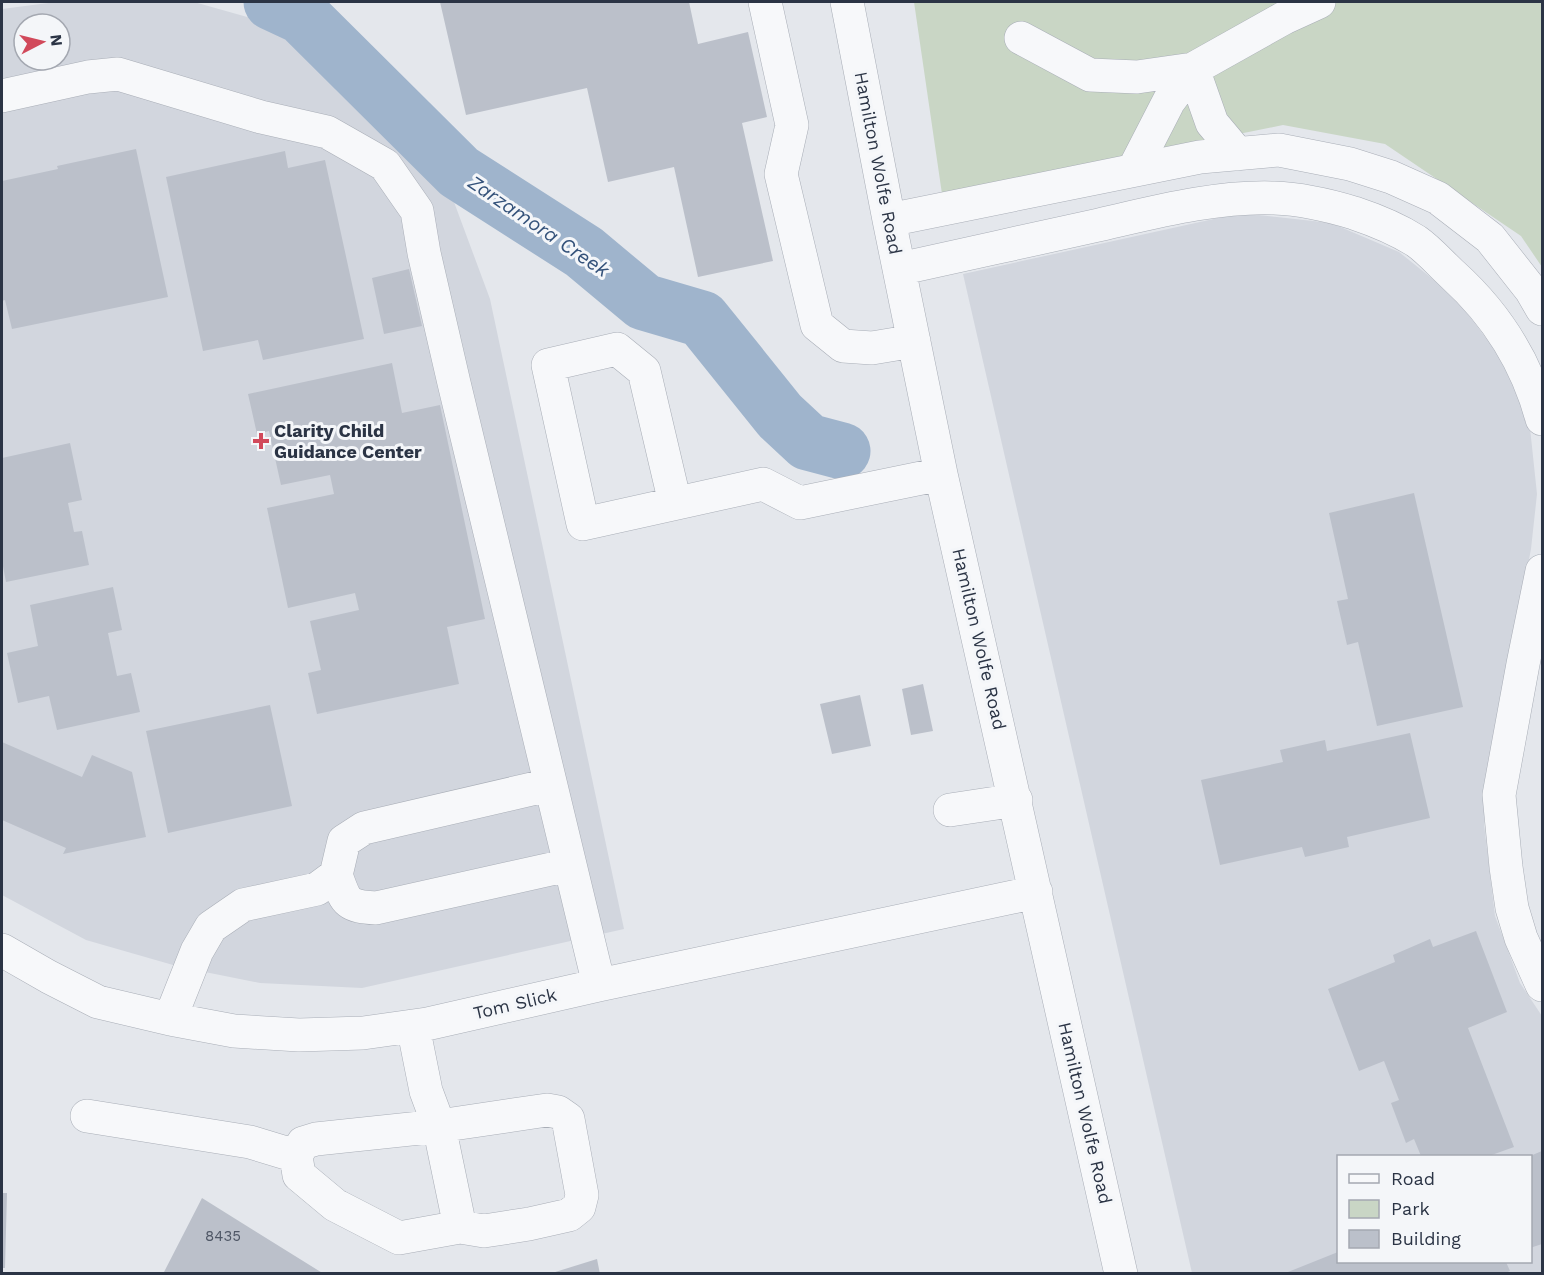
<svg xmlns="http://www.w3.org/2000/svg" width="1544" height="1275" viewBox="0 0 1544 1275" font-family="'Work Sans',sans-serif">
  <rect width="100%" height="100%" fill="#e4e7ec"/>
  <path fill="#d2d6de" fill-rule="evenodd" d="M56 2H194L286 28 347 84 454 202 490 299 624 929 362 988 260 983 180 967 86 940 2 895V9ZM24 24H60V60H24Z
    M1241 213 1331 223 1399 252 1454 296 1508 367 1530 428 1537 494 1531 549 1486 781 1484 824 1495 916 1520 983 1542 1016V1273H1192L963 274ZM1338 1156H1530V1262H1338Z"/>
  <path fill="#c9d6c5" d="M914 2H1542V267L1521 236 1385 144 1283 125 942 194Z"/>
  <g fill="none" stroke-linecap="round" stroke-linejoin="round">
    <path stroke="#9fb4cc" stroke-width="57" d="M272 2 302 16 459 172 584 252 644 302 702 319 780 416 808 442 842 451"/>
  </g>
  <path fill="#bbc0ca" d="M440 2H689L698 44 748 32 767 117 742 123 773 261 698 277 674 167 608 182 587 88 466 115Z
    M136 149 168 297 12 329 5 300 2 301V181L58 169 57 166Z
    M285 151 288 168 325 160 364 339 263 360 258 340 203 351 166 177Z
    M409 269 422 326 384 334 372 278Z
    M392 363 402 413 440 405 485 619 447 627 459 684 317 714 308 673 321 670 310 621 359 610 355 593 288 608 267 508 334 494 330 475 281 485 269 431 257 434 248 394Z
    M70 443 82 500 68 503 74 532 82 531 89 565 6 582 2 561V458Z
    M1414 493 1463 707 1377 726 1358 642 1347 645 1337 601 1348 599 1329 513Z
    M113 587 122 630 108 633 117 676 131 673 140 712 57 730 49 696 18 703 7 653 38 646 30 605Z
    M923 684 933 731 911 735 902 689Z
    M860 695 871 746 832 754 820 704Z
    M270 705 292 806 168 833 146 731Z
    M1410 733 1430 818 1347 837 1349 847 1305 857 1302 847 1220 865 1201 780 1283 762 1280 750 1325 740 1327 751Z
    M2 742 82 777 92 755 132 772 146 837 63 854 66 848 2 820Z
    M1476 931 1507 1012 1468 1028 1514 1147 1489 1156H1421L1414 1139 1406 1143 1391 1103 1399 1100 1384 1061 1359 1071 1328 989 1395 962 1393 955 1430 939 1433 947Z
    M1542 1151V1244L1530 1248V1156Z
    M2 1193H7L5 1268H2Z
    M202 1198 324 1274H163Z
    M1338 1252V1262H1506L1510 1271 1503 1274H1288V1272Z
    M597 1259 600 1274H552V1273Z"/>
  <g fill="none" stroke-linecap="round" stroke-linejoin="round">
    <defs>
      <path id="minor" d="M765 2 792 125 781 174 817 325 843 346 872 348 914 341
        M847 2 889 220 941 474 1121 1274
        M1021 38 1090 75 1137 77 1193 69 1284 18 1319 2
        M1193 69 1212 123 1238 154
        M2 96 88 77 118 74 261 117 327 132 385 165 417 211 424 253 454 383 599 985
        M1134 169 1169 101 1193 69
        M889 220 1200 157 1279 150 1350 164 1391 177 1438 198 1490 238 1531 290 1542 309
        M899 269C964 255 1029 240 1094 226 1152 213 1214 196 1274 198 1301 199 1328 205 1354 213 1375 220 1397 229 1416 241 1429 250 1441 264 1453 275 1496 314 1527 363 1542 419
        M675 503 644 371 617 349 548 365 583 524 763 484 800 503 941 474
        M1542 571 1523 664 1499 795 1506 867 1512 908 1521 938 1542 985
        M950 810 1016 800
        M336 875C346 902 345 906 376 908L569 865
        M2 950 49 977 98 1002 170 1019 234 1031 299 1035 363 1033 427 1024 599 985 1036 892
        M170 1019 197 951 211 927 243 905 317 889 336 875 344 841 364 828 549 785
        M413 1026 426 1091 439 1126 460 1227 399 1238 335 1205 299 1175 296 1156 303 1143 316 1139 439 1126 547 1110 558 1112 568 1119 582 1195 579 1207 569 1215 529 1224 484 1231 460 1227
        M87 1116 250 1142 296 1156"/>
    </defs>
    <use href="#minor" stroke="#a9aeb7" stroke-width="34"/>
    <use href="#minor" stroke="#f7f8fa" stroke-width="33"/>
  </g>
  <path fill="#d1495b" stroke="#f4f6f9" stroke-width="2" d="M258 432h6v6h6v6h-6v6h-6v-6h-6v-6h6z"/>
  <g text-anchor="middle" stroke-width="6" stroke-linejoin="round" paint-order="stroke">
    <g font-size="15" fill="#4f5766">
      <text x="223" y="1241">8435</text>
    </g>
    <g font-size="18" fill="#2b3445" stroke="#f4f6f9">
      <text transform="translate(878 163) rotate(79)" y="6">Hamilton Wolfe Road</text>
      <text transform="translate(979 639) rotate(77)" y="6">Hamilton Wolfe Road</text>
      <text transform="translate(515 1004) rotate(-13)" y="6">Tom Slick</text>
      <text transform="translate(1085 1113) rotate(77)" y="6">Hamilton Wolfe Road</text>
    </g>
    <g font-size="18" font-weight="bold" fill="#2b3445" stroke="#f4f6f9" text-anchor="start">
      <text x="274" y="437">Clarity Child<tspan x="274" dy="21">Guidance Center</tspan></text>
    </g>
    <g font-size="20" font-style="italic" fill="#34527a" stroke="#f4f6f9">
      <text transform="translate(539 226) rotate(34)" y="7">Zarzamora Creek</text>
    </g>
  </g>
  <rect width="1544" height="1275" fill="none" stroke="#2b3445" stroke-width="6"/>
  <rect x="1337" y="1155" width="195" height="108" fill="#f4f6f9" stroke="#a4a8b1" stroke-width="1.5"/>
  <rect x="1349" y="1174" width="30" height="9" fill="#f7f8fa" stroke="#a4a8b1" stroke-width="1.5"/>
  <text x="1391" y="1185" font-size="18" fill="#2b3445">Road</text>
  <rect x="1349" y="1200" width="30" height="18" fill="#c9d6c5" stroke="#a4a8b1" stroke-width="1.5"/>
  <text x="1391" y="1215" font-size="18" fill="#2b3445">Park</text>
  <rect x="1349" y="1230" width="30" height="18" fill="#bbc0ca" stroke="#a4a8b1" stroke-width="1.5"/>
  <text x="1391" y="1245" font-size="18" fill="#2b3445">Building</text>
  <g transform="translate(42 42) rotate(83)"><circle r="28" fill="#f4f6f9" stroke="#a4a8b1" stroke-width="1.5"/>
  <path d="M0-4.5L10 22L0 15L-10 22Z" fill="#d1495b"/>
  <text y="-9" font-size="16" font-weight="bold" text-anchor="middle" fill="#2b3445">N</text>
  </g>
</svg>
